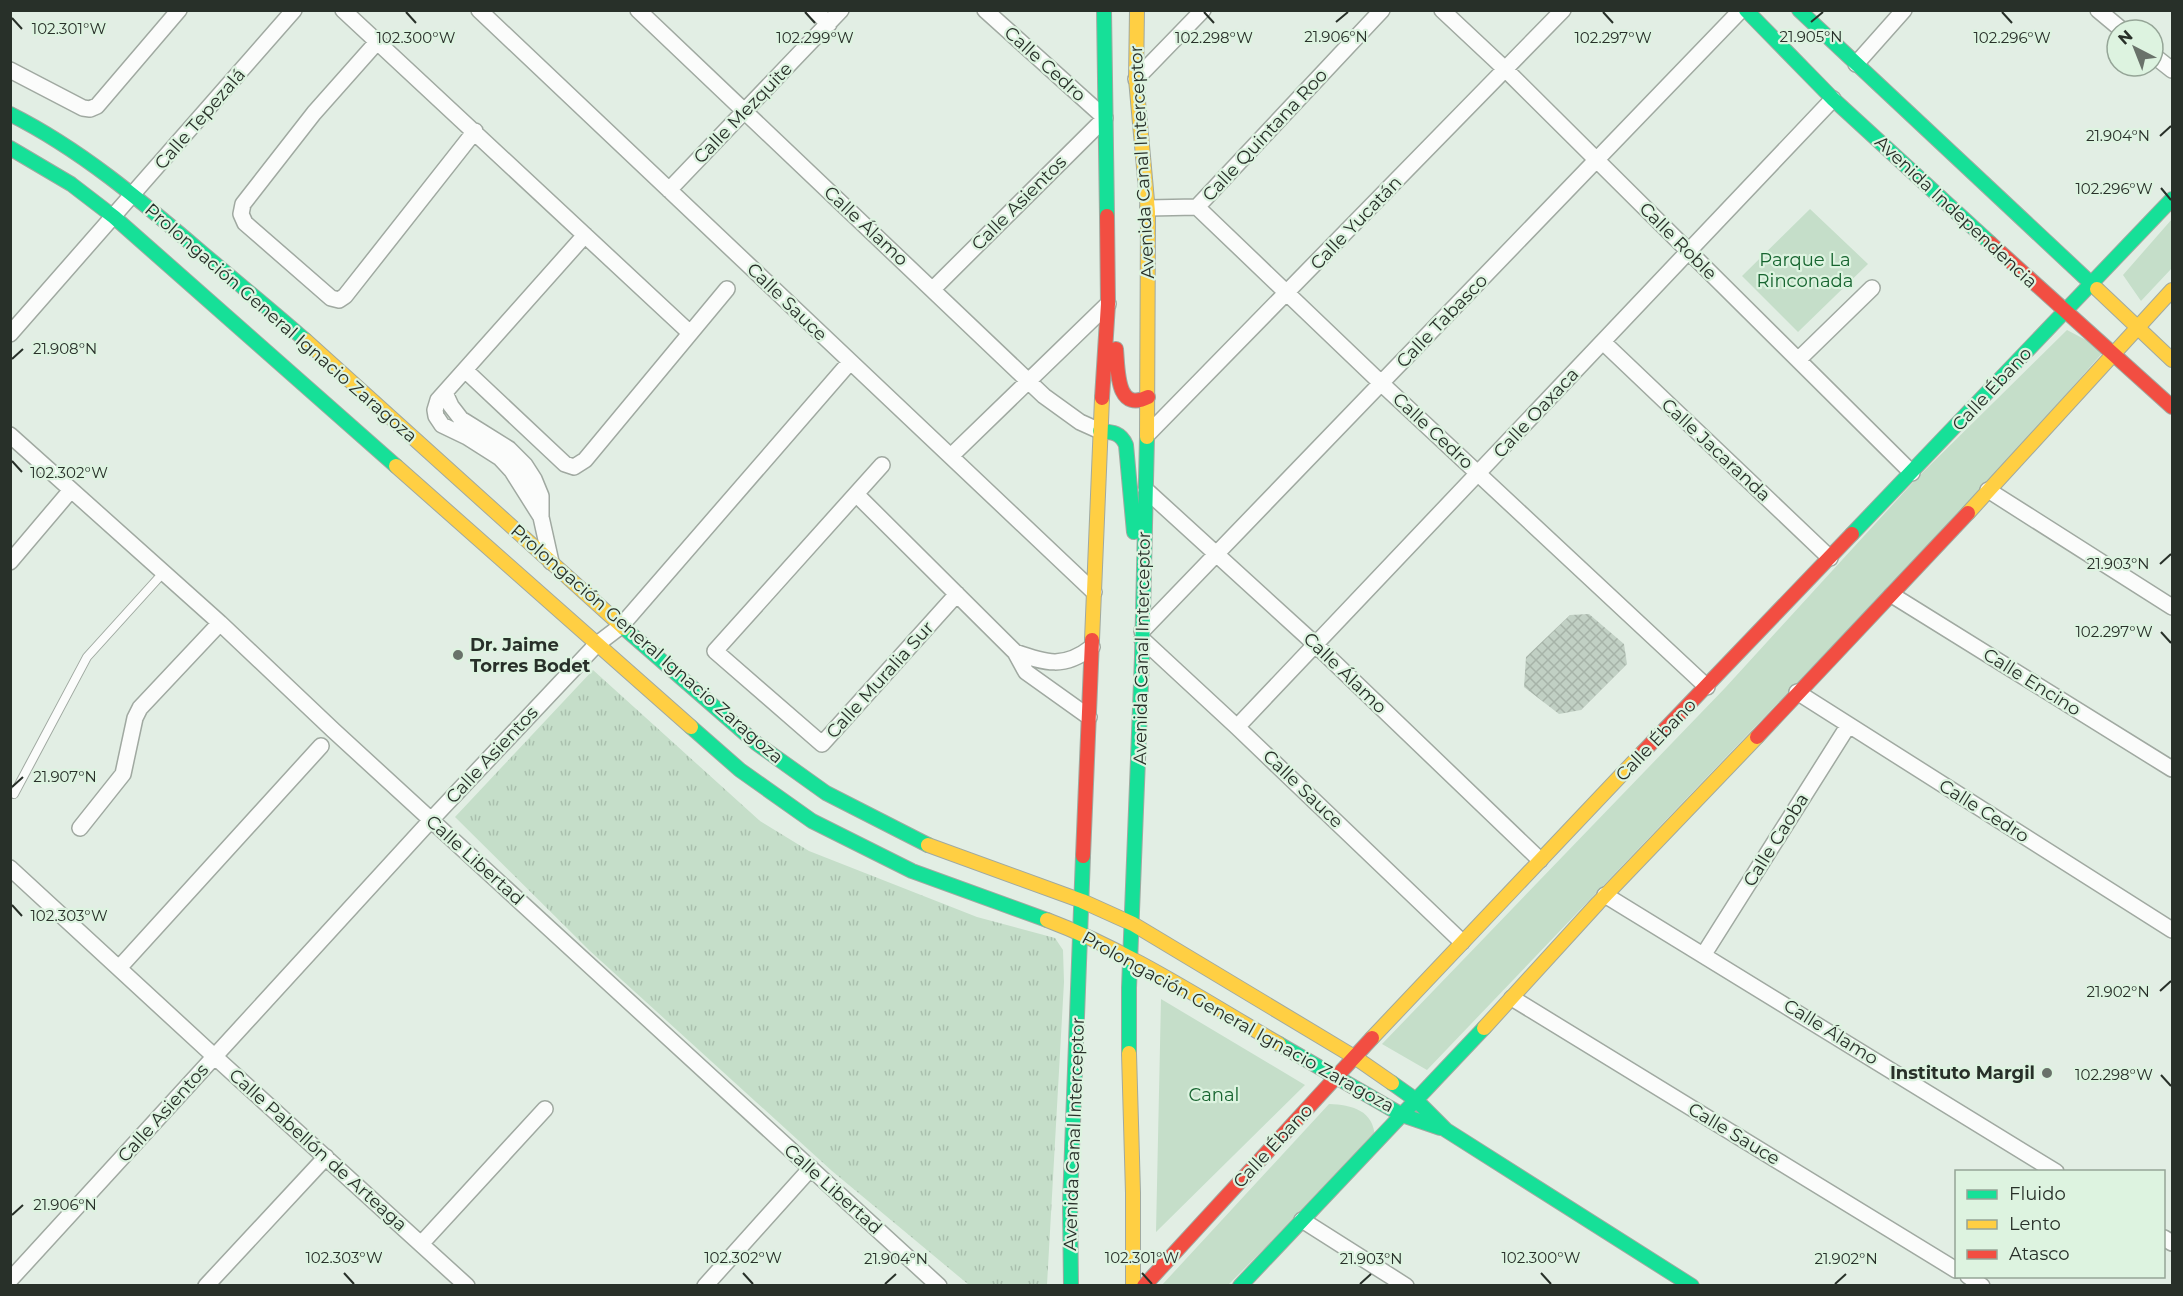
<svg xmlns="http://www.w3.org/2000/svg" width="2183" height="1296" viewBox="0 0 2183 1296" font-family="Montserrat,sans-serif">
  <defs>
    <pattern id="grass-tufts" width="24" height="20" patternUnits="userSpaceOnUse" patternTransform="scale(1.5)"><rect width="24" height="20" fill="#c5dec9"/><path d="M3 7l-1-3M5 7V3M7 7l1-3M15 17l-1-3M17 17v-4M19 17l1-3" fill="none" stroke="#a9bfad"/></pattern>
    <pattern id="building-cross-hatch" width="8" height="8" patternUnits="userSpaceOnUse" patternTransform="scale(1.5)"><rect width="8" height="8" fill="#c1d0c4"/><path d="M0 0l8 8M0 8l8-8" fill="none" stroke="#a6b3a8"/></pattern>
  </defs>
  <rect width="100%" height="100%" fill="#e2eee4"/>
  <path fill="url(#grass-tufts)" d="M593 670 760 821 809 851 977 917 1055 938 1063 950 1064 982 1047 1285H969L832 1171 590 951 455 817Z"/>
  <path fill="#c5dec9" d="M1810 209 1868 264 1798 332 1742 276Z
    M2172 219V268L2141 301 2123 275Z
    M2067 330 2105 350 1988 483 1427 1070 1382 1044 1725 688 1917 478Z
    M1161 999 1305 1085 1156 1232Z
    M1329 1104C1352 1105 1374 1110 1375 1138L1228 1285 1161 1286Z"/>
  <path fill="url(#building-cross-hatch)" d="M1589 614 1624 644 1627 664 1581 710 1559 714 1524 687 1526 657 1570 615Z"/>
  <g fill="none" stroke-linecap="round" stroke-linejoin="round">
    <defs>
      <path id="lane" d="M14 794 87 657 163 573"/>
      <path id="street" d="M343 10 690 333
        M479 10 1094 592
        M638 10 1044 396 1080 422 1100 431
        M814 10 829 24
        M1442 10 1505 69 1912 473
        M2098 10 2122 30
        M377 42 314 113 243 204 241 214 245 223 331 298 339 300 345 296 475 131
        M2153 55 2172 70
        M1856 64 1904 10
        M10 70 83 108 90 109 97 106 179 10
        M1136 79 1203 10
        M669 190 841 10
        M1197 207 1382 10
        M1148 208 1197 207 1382 384 1707 687
        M933 289 1105 118 985 10
        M10 334 294 10
        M1603 342 1830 558
        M1799 359 1872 288
        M465 370 565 464 574 467 585 460 727 289
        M445 393 451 406 461 419 509 449 525 465 534 479 541 496V517L551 562
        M1148 434 1563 10
        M10 435 220 623 333 730 939 1286
        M951 456 1108 304
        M882 465 715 651 822 744 957 594
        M1146 490 1316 645 1540 860
        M1988 490 2172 607
        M856 494 1015 652 1026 672 1089 717
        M541 517 512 471 500 458 467 437 442 425 436 416 435 410 438 400 585 235
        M10 562 71 490
        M1892 595 2172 769
        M1142 631 1741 10
        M1142 639 1237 727 1462 942
        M1015 652C1046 663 1064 669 1092 647
        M1797 692 2172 930
        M1237 727 1833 99
        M80 828 123 774 135 718 140 708 220 623
        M10 868 214 1056 467 1286
        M1605 895 2056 1172
        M1704 954 1848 726
        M119 968 321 746
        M1512 998 1956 1270
        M1302 1220 1406 1286
        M2164 1238 2172 1243
        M421 1244 545 1109
        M1968 1276 1982 1286
        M10 1280 431 820 596 645 621 626 850 362
        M206 1286 326 1157
        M705 1286 811 1168"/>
      <path id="fast" d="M1104 10 1107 216
        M1746 10 1833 99 1990 243
        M1799 10 2097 289
        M10 114C80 149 140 200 200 251 235 281 271 310 305 340
        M10 148 71 184 114 217 396 466
        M1100 431C1113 432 1121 433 1126 445L1134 532
        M1852 534 2172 199
        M624 628 756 743 826 793 928 845
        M691 727 740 770 812 821 912 871 1047 920
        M1279 1044 1402 1115 1440 1128
        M1129 1053V988L1142 657 1147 437
        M1392 1083 1416 1100 1446 1130 1692 1286
        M1071 1286 1070 1203 1083 856
        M1240 1286 1484 1028"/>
      <path id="slow" d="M1137 10 1136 79 1148 212 1147 437
        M2097 289 2172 360
        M305 340 624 628
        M396 466 691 727
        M1968 513 2172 290
        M1092 640 1102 398
        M928 845 1082 901 1133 924 1356 1058 1392 1083
        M1047 920C1129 951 1203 1000 1279 1044
        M1484 1028 1598 903 1757 737
        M1372 1038 1643 752
        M1129 1053 1133 1193V1286"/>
      <path id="jam" d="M1990 243 2172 407
        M1116 349C1118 370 1116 413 1148 397
        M1102 398 1108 304 1107 216
        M1757 737 1968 513
        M1643 752 1852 534
        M1083 856 1092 640
        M1144 1286 1372 1038"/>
    </defs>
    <use href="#lane" stroke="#a0a9a1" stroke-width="10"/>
    <use href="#street" stroke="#a0a9a1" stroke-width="18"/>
    <use href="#fast" stroke="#a0a9a1" stroke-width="16"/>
    <use href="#slow" stroke="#a0a9a1" stroke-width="16"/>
    <use href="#jam" stroke="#a0a9a1" stroke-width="16"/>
    <use href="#lane" stroke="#fbfcfb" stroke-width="8"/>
    <use href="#street" stroke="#fbfcfb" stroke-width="15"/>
    <use href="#fast" stroke="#16e098" stroke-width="14"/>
    <use href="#slow" stroke="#ffcf43" stroke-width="14"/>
    <use href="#jam" stroke="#f24e42" stroke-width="14"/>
  </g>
  <path fill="none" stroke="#283029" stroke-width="2" d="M406 12 416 23M805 12 815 23M1204 12 1214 23M1603 12 1613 23M2002 12 2012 23M12 18 22 29M1336 22 1348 12M1811 22 1823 12M2160 136 2171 126M2161 188 2171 200M12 359 23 349M12 461 22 472M2160 564 2171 554M2161 632 2171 643M12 787 23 777M12 905 22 916M2160 991 2171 981M2161 1075 2171 1086M12 1215 23 1205M344 1273 354 1284M743 1273 753 1284M1142 1273 1152 1284M1541 1273 1551 1284M885 1284 896 1274M1360 1284 1371 1274M1835 1284 1846 1274"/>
  <g fill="#69726a" stroke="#ddf3e0" stroke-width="2">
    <circle cx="458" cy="655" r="6"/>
    <circle cx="2047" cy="1073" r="6"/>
  </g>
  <g text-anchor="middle" stroke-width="4.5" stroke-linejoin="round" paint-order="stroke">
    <g font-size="18" fill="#283029" stroke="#ddf3e0">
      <text transform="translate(1045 64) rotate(42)" y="6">Calle Cedro</text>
      <text transform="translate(743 113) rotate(-46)" y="6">Calle Mezquite</text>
      <text transform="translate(200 119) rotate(-49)" y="6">Calle Tepezalá</text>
      <text transform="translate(1265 135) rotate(-47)" y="6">Calle Quintana Roo</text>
      <text transform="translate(1142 162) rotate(-93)" y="6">Avenida Canal Interceptor</text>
      <text transform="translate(1019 203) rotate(-45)" y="6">Calle Asientos</text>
      <text transform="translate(1956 212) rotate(43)" y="6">Avenida Independencia</text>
      <text transform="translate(1356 223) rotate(-46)" y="6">Calle Yucatán</text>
      <text transform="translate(866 226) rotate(43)" y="6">Calle Álamo</text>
      <text transform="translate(1678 241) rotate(45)" y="6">Calle Roble</text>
      <text transform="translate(787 302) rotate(44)" y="6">Calle Sauce</text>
      <text transform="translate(1442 321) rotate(-46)" y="6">Calle Tabasco</text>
      <text transform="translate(281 323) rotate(41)" y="6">Prolongación General Ignacio Zaragoza</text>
      <text transform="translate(1992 389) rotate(-47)" y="6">Calle Ébano</text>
      <text transform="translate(1536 413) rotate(-47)" y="6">Calle Oaxaca</text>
      <text transform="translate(1433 431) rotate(43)" y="6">Calle Cedro</text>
      <text transform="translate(1716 450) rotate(43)" y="6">Calle Jacaranda</text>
      <text transform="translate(647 644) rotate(41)" y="6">Prolongación General Ignacio Zaragoza</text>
      <text transform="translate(1142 648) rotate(-89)" y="6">Avenida Canal Interceptor</text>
      <text transform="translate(1345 673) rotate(44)" y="6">Calle Álamo</text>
      <text transform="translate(880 680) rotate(-48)" y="6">Calle Muralia Sur</text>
      <text transform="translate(2032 682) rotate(32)" y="6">Calle Encino</text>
      <text transform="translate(1656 740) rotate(-46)" y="6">Calle Ébano</text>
      <text transform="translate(492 755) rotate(-47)" y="6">Calle Asientos</text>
      <text transform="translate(1303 789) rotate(44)" y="6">Calle Sauce</text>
      <text transform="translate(1984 811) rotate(32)" y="6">Calle Cedro</text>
      <text transform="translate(1776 840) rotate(-58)" y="6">Calle Caoba</text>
      <text transform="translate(475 860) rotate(42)" y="6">Calle Libertad</text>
      <text transform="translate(1238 1022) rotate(29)" y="6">Prolongación General Ignacio Zaragoza</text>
      <text transform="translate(1831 1032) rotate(32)" y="6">Calle Álamo</text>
      <text transform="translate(163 1113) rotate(-48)" y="6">Calle Asientos</text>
      <text transform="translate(1074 1134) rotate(-88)" y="6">Avenida Canal Interceptor</text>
      <text transform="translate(1734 1134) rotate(31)" y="6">Calle Sauce</text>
      <text transform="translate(1273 1146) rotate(-47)" y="6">Calle Ébano</text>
      <text transform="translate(318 1150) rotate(42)" y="6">Calle Pabellón de Arteaga</text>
      <text transform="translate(833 1189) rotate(42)" y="6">Calle Libertad</text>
    </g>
    <g font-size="18" fill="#16642f" stroke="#ddf3e0">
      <text x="1805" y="266">Parque La<tspan x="1805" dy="21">Rinconada</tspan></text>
      <text x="1214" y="1101">Canal</text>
    </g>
    <g font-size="18" font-weight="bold" fill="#283029" stroke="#ddf3e0" text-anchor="start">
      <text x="470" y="651">Dr. Jaime<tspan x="470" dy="21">Torres Bodet</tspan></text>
      <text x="2035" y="1079" text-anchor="end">Instituto Margil</text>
    </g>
  </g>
  <g font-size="15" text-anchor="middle" fill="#283029" stroke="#ddf3e0" stroke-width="4.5" stroke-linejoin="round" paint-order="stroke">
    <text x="69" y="34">102.301°W</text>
    <text x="1336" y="42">21.906°N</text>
    <text x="1811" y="42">21.905°N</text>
    <text x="416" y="43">102.300°W</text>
    <text x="815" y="43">102.299°W</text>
    <text x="1214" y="43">102.298°W</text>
    <text x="1613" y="43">102.297°W</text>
    <text x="2012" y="43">102.296°W</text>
    <text x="2118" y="141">21.904°N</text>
    <text x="2114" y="194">102.296°W</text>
    <text x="65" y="354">21.908°N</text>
    <text x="69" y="478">102.302°W</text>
    <text x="2118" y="569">21.903°N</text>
    <text x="2114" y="637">102.297°W</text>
    <text x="65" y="782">21.907°N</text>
    <text x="69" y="921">102.303°W</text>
    <text x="2118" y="997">21.902°N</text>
    <text x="2114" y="1080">102.298°W</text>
    <text x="65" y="1210">21.906°N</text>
    <text x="344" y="1263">102.303°W</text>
    <text x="743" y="1263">102.302°W</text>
    <text x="1142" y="1263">102.301°W</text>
    <text x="1541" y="1263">102.300°W</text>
    <text x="896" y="1264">21.904°N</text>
    <text x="1371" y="1264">21.903°N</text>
    <text x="1846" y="1264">21.902°N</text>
  </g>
  <rect width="2183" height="1296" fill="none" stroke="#283029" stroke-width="24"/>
  <rect x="1955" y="1170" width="210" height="108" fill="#ddf3e0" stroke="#95a597" stroke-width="1.5"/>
  <rect x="1967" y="1190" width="30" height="9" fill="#16e098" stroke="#95a597" stroke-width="1.5"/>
  <text x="2009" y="1200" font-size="18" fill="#283029">Fluido</text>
  <rect x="1967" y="1220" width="30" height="9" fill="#ffcf43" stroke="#95a597" stroke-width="1.5"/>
  <text x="2009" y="1230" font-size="18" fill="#283029">Lento</text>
  <rect x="1967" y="1250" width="30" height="9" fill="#f24e42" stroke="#95a597" stroke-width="1.5"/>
  <text x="2009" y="1260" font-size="18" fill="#283029">Atasco</text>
  <g transform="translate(2135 48) rotate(318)"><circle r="28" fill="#ddf3e0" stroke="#95a597" stroke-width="1.5"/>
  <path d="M0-4.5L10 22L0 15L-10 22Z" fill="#69726a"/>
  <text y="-9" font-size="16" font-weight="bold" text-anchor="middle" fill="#283029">N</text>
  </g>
</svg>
